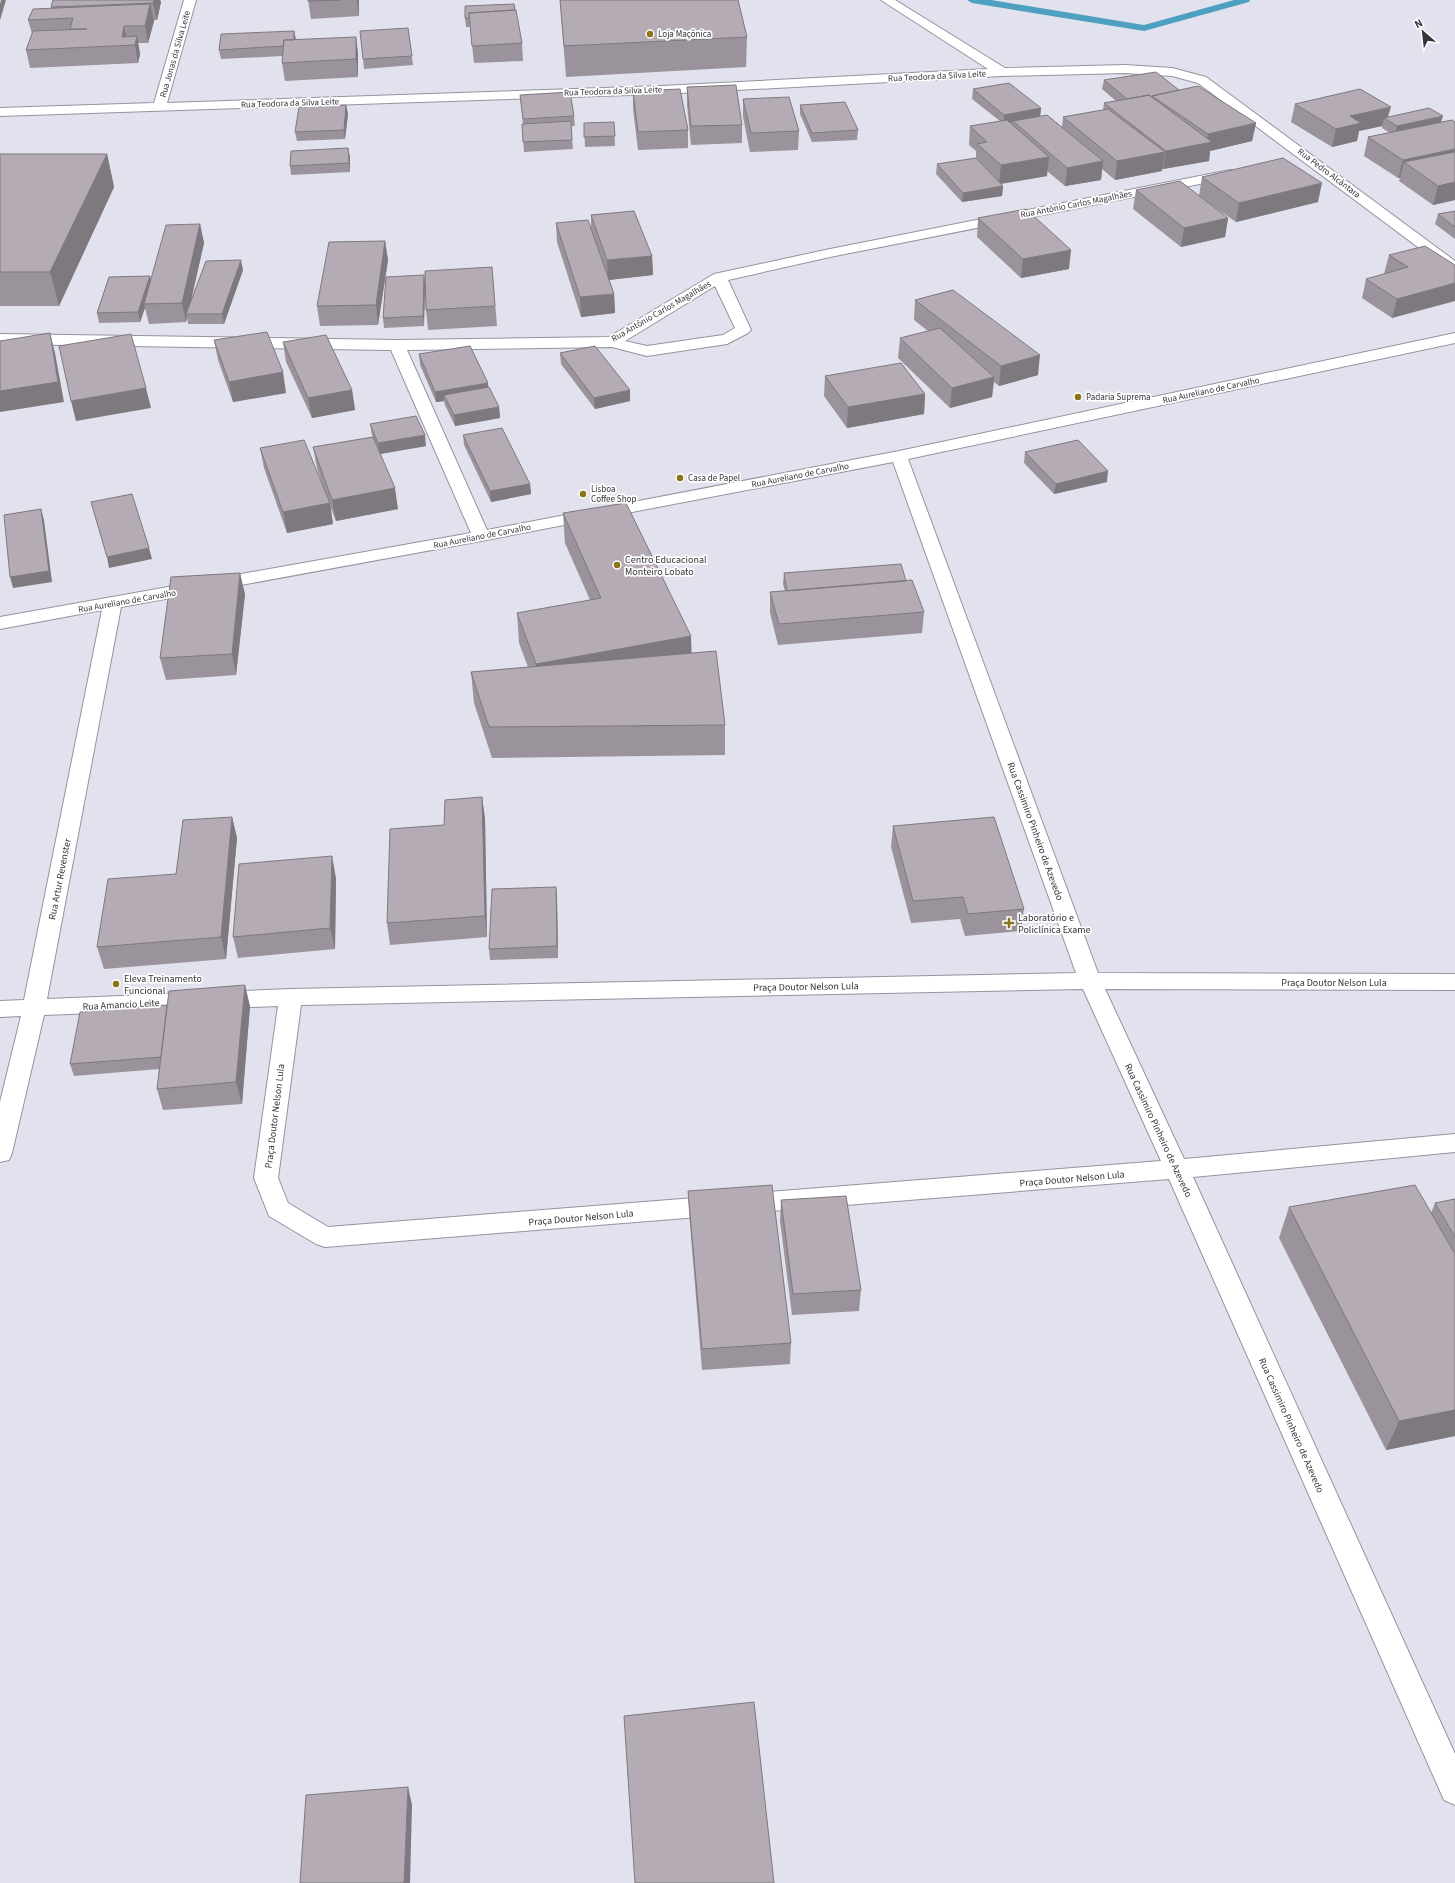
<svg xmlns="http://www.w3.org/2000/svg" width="1455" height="1883" viewBox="0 0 1455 1883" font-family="'Source Sans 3',sans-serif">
  <rect width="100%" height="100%" fill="#e2e1ee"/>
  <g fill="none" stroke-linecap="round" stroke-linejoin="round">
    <path fill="#4ea0c1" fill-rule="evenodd" d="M967 0H991L1144 25 1234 0H1250L1249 2 1144 31 972 3Z"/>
    <defs>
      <path id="minor" d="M184 0H196L167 103 661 86 988 69 881 0H895L1005 68 1125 65 1172 68 1206 77 1455 261V272L1450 271 1198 83 1172 76 1125 73 1002 76 661 94 0 116V108L154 103Z
        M1230 170 1235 171 1237 174 1235 177 830 257 728 280 751 330 748 333 727 344 647 356 612 347 407 350 487 530 899 451 1455 333V343L908 459 1098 973 1455 974V990L1105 989 1184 1159 1455 1134V1152L1193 1177 1455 1754V1805L1444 1800 1169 1179 325 1247 316 1244 269 1216 254 1178 278 1006 44 1015 12 1153 9 1160 0 1162V1102L21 1016 0 1017V1001L24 1000 102 610 0 629V617L471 533 391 350 0 344V334L397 340 609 337 714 274 830 249ZM715 286 735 328 723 335 647 346 625 341ZM893 462 1076 973 291 989 47 999 121 607 481 541ZM1083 989 1161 1161 328 1227 288 1203 278 1178 301 1005Z"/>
    </defs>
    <use href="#minor" stroke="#9493a0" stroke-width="2"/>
    <use href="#minor" fill="#fff" fill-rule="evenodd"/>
  </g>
  <path fill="#9b939c" d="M53 0H160L161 2 157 20H153L154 21 148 43H138L140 54 138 63 30 68 26 50 32 34 28 20 51 8Z
    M308 0H359V16L311 19Z
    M560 0H738L747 37 746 67 566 77Z
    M514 4 515 10 522 43 523 61 474 63 470 27H466L465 18Z
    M408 28 413 65 364 69 363 59Z
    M294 31 296 40 356 37 358 54V77L285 81 282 63 283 56 221 59 219 50Z
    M1104 80 1179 90 1256 123 1252 141 1210 151 1209 161 1163 169H1162V171L1115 180 1102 169 1101 180 1065 186 1047 171V176L1001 184 1003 186 1002 196 962 202 936 174 937 164 976 158V151L969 145 970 126 1000 121 972 99 973 89 1041 108 1040 117 1062 127 1063 117 1103 110 1104 103 1116 101 1102 89Z
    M687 87 742 125V143L691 145 687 105Z
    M633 91 688 130V148L638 150 633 109Z
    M520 95 574 116 575 126H571L573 149 524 152 522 124H523Z
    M743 99 799 131 798 150 750 152 743 117Z
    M1295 104 1388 117 1441 123 1455 122V200L1433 205 1399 181 1400 178H1398L1364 156 1368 137 1390 133 1382 128V126L1359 131 1357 141 1332 147 1291 122Z
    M346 105 348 114 345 139 297 141 295 132Z
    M800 105 858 130 857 140 812 142 800 114Z
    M614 122 615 146 585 147 584 123Z
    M348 148 350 158V172L291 175 290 166Z
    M0 154H107L114 187 59 306H0Z
    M1202 177 1318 202 1236 222 1200 197 1228 218 1225 237 1181 247 1133 209 1136 190 1199 196Z
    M1455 211V239L1435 224 1438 214Z
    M591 215 652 256 653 275 609 280 614 294 615 313 581 317 557 242 556 223 591 230Z
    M978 218 1069 269 1021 278 977 237Z
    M200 224 204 243 190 304 243 270 224 324H188L187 317 186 322 149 324 145 308 140 322 99 323 97 313 150 276 151 281Z
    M385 241 388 260 378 325 320 326 317 306Z
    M1389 255 1455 265 1392 318 1362 298 1366 279 1384 274Z
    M492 267 497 326 428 330 426 310 425 287 424 326 384 328 383 318 424 275 425 284Z
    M915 300 1038 375 999 386 994 382 992 397 950 408 898 358 900 338 928 331 914 320Z
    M214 340 286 393 233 402 218 360Z
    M283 342 352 390 355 410 312 418 286 362Z
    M560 353 630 390V401L595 409 561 364Z
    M419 354 488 387 499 407 500 418 455 426 445 405 444 401 436 402 420 365Z
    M825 376 925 394 924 414 847 428 824 396Z
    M370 424 426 446 380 454 398 509 336 521 330 506 333 524 287 533 264 468 260 448 324 489 317 468 313 447 373 437 372 435Z
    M463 435 530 484 531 494 491 502 464 445Z
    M1025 452 1107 482 1054 494 1024 463Z
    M563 513 691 654 725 725V755L492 758 474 703 471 672 528 667 519 643 517 613 590 600 565 543Z
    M784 573 906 581 924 612 922 633 778 645 770 613V592L785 591 783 584Z
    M245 594 236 675 166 680 160 658Z
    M482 797 485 819 487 937 390 945 387 923 444 825Z
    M232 817 237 838 226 959 104 969 97 947 176 874Z
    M893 826 1024 909 1021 931 965 936 960 919 911 923 891 847Z
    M336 878 335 949 238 958 233 937Z
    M556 887 557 898 558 958 490 960 489 949Z
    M250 1006 242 1104 163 1110 157 1089 159 1069 74 1076 70 1064Z
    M688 1191 791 1343 790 1364 702 1370 689 1212Z
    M1455 1199V1436L1386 1450 1279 1238 1289 1207 1431 1213 1435 1203Z
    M781 1200 861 1290 859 1311 792 1315 780 1221Z"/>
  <path fill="#7e787f" d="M1 0H6L0 20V4Z
    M154 0H160L161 2 157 20 153 3Z
    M357 0H359V16Z
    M150 4 154 21 148 43 145 26Z
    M124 26 128 44 122 37Z
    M294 31 296 40 293 46Z
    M137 36 140 54 138 63 135 45Z
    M356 37 358 54V77L356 59Z
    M346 105 348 114 345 139 344 130Z
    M1391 107 1387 120 1384 118 1382 126 1359 131 1357 141 1332 147 1336 129 1350 116Z
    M1041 108 1040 117 1013 121V122L1004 124V115Z
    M1443 116 1440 125 1395 136 1397 126Z
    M1256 123 1252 141 1210 151 1209 161 1163 169 1166 151 1206 143 1208 134Z
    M348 148 350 158V172L349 163Z
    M1455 149V166L1404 162 1400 178H1398L1403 160Z
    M1165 152 1162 171 1115 180 1117 161Z
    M107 154 114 187 59 306 50 272Z
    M1049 157 1047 176 999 184 1001 165Z
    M1103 161 1101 180 1065 186 1067 168Z
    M1455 182V200L1433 205 1438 186Z
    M1322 183 1318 202 1236 222 1239 203Z
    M1003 186 1002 196 962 202 963 193Z
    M1228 218 1225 237 1181 247 1184 228Z
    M200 224 204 243 188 314H186L187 317 186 322 182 303Z
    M385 241 388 260 378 325 376 305Z
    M1071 250 1069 269 1021 278 1023 259Z
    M652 256 653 275 608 280 607 260Z
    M241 260 243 270 224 324 222 314Z
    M424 275 425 285 424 326 423 316Z
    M150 276 152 286 144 304 145 308 140 322 138 312Z
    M1455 283V301L1392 318 1397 299Z
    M614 294 615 313 581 317 580 297Z
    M50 333 55 353 64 402 0 412V391Z
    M1040 355 1038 375 999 386 1001 366Z
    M283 372 286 393 233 402 229 382Z
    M994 377 992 397 950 408 952 388Z
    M488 383 489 393 444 395V401L436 402 435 392Z
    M146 388 151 408 76 421 71 401Z
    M352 390 355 410 312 418 308 398Z
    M630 390V401L595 409 594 398Z
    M925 394 924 414 847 428 848 407Z
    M499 407 500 418 455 426 454 415Z
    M425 435 426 446 380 454 378 443Z
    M1108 471 1107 482 1054 494 1056 484Z
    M530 484 531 494 491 502 490 491Z
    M395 488 398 509 336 521 332 500Z
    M330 503 333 524 287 533 283 512Z
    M41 509 44 520 52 582 13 588 10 577Z
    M149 548 152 559 109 568 107 557Z
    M240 573 245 594 236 675 232 654Z
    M691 636 692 666 538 694 536 664Z
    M482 797 485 819 487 937 485 916Z
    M232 817 237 838 226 959 221 937Z
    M332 856 336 878 335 949 330 928Z
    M556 887 557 898 558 958 557 946Z
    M245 985 250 1006 242 1104 236 1082Z
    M1455 1410V1436L1386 1450 1399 1421Z
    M408 1787 412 1805 410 1883H404Z"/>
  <path fill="#b4abb5" stroke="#7e787f" d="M53 0H154L153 3 51 7Z
    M308 0H340L308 1Z
    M560 0H738L747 37 564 46Z
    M150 4 145 26H124L122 37 137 36 135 45 26 50 33 31 87 29H70L73 18 28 20 33 9Z
    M514 4 515 10 469 13V18H465V6Z
    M516 10 522 43 472 46 469 13Z
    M408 28 412 56 363 59 360 31Z
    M294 31V40H284L283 46 219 50 221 34Z
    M356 37V59L282 63 284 40Z
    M1156 72 1179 90 1152 96V97L1149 95 1127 99 1104 80Z
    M1009 83 1041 108 1004 115 973 89Z
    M736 85 742 125 691 126 687 87Z
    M1198 86 1256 123 1208 134 1152 96Z
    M680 89 688 130 638 132 633 91Z
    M1360 89 1391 107 1350 116 1361 123 1336 129 1295 104Z
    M570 92 574 116 523 119 520 95Z
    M1149 95 1212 142 1166 151 1104 103Z
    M789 97 799 131 751 133 743 99Z
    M845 102 858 130 812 133 800 105Z
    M346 105 344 130 295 132 299 107Z
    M1429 108 1443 116 1397 126 1384 118Z
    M1108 109 1165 152 1117 161 1063 117Z
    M1047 115 1103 161 1067 168 1013 121Z
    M1007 120 1049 157 1001 165 977 144 987 142 970 126Z
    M1452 120 1455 122V149L1403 160 1368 137Z
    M571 121 572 140 523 142 522 124Z
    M614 122 615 136 584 137V123Z
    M348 148 349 163 290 166 291 151Z
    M1455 152V182L1438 186 1404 162Z
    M0 154H107L50 272H0Z
    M976 158 1003 186 963 193 937 164Z
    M1283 158 1322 183 1239 203 1202 177Z
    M1180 181 1228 218 1184 228 1136 190Z
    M1026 209 1071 250 1023 259 978 218Z
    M634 211 652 256 607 260 591 215Z
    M1455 211V227L1438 214Z
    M588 220 614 294 580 297 556 223Z
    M200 224 182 303 144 304 166 225Z
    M385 241 376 305 317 306 329 242Z
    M1425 246 1455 265V283L1397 299 1366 279 1408 267 1389 255Z
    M241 260 222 314H186L206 261Z
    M492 267 495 306 426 310 425 271Z
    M424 275 423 316 383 318 386 277Z
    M150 276 138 312 97 313 109 277Z
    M953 290 1040 355 1001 366 915 300Z
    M940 328 994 377 952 388 900 338Z
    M267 332 283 372 229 382 214 340Z
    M50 333 58 382 0 391V341Z
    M131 334 146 388 71 401 59 346Z
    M326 335 352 390 308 398 283 342Z
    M470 346 488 383 435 392 419 354Z
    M595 346 630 390 594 398 560 353Z
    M901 363 925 394 848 407 825 376Z
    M489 387 499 407 454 415 444 395Z
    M416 416 425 435 378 443 370 424Z
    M502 428 530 484 490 491 463 435Z
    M373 437 395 488 332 500 313 447Z
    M304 440 330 503 283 512 260 448Z
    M1078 440 1108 471 1056 484 1025 452Z
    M132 494 149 548 107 557 91 502Z
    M626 503 691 636 536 664 517 613 601 598 563 513Z
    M41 509 49 571 10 577 4 515Z
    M901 564 906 581 787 591 784 573Z
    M240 573 232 654 160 658 171 577Z
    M912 580 924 612 779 624 770 592Z
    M716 651 725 725 489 727 471 672Z
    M482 797 485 916 387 923 390 829 444 825 445 800Z
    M232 817 221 937 97 947 108 879 176 874 183 820Z
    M994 817 1024 909 968 914 963 897 913 901 893 826Z
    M332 856 330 928 233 937 239 864Z
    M556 887 557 946 489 949 492 889Z
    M245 985 236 1082 157 1089 169 991Z
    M167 1005 161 1057 70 1064 80 1012Z
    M772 1185 791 1343 702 1349 688 1191Z
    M1415 1185 1455 1254V1410L1399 1421 1289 1207Z
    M846 1196 861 1290 793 1294 781 1200Z
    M1455 1199V1237L1435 1203Z
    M754 1702 774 1883H635L624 1716Z
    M408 1787 404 1883H300L306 1795Z"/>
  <g fill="#8b7418" stroke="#fff" stroke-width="1.5">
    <circle cx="650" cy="34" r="4"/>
    <circle cx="1078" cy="397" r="4"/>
    <circle cx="680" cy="478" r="4"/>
    <circle cx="583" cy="494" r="4"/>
    <circle cx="617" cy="565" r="4"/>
    <path d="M1007 917h4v4h4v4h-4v4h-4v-4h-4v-4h4z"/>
    <circle cx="116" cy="984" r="4"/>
  </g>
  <g text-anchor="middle" stroke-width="3.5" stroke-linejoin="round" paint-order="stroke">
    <g font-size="9" fill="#35343a" stroke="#fff" text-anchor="start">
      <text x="658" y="37">Loja Maçônica</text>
      <text x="1086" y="400">Padaria Suprema</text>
      <text x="688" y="481">Casa de Papel</text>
      <text x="591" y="492">Lisboa<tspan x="591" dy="10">Coffee Shop</tspan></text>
    </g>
    <g font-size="9" fill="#35343a" stroke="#fff">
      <text transform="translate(175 54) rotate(-74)" y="3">Rua Jonas da Silva Leite</text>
      <text transform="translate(937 76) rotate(-3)" y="3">Rua Teodora da Silva Leite</text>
      <text transform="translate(613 91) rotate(-2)" y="3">Rua Teodora da Silva Leite</text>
      <text transform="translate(290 103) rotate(-2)" y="3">Rua Teodora da Silva Leite</text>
      <text transform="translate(1329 173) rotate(37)" y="3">Rua Pedro Alcântara</text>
      <text transform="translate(1076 204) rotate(-11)" y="3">Rua Antônio Carlos Magalhães</text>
      <text transform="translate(661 311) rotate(-30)" y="3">Rua Antônio Carlos Magalhães</text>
      <text transform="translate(1211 390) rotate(-12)" y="3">Rua Aureliano de Carvalho</text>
      <text transform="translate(800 475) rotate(-11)" y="3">Rua Aureliano de Carvalho</text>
      <text transform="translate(482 536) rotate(-11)" y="3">Rua Aureliano de Carvalho</text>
      <text transform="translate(127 601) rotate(-10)" y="3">Rua Aureliano de Carvalho</text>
    </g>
    <g font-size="10" fill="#35343a" stroke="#fff" text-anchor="start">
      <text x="625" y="563">Centro Educacional<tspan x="625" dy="12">Monteiro Lobato</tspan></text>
      <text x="1018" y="921">Laboratório e<tspan x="1018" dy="12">Policlínica Exame</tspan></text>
      <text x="124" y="982">Eleva Treinamento<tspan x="124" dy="12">Funcional</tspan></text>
    </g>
    <g font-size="10" fill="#35343a" stroke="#fff">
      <text transform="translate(1036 831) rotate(70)" y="4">Rua Cassimiro Pinheiro de Azevedo</text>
      <text transform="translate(59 879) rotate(-79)" y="4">Rua Artur Revenster</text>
      <text x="1334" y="986">Praça Doutor Nelson Lula</text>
      <text transform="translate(806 986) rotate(-1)" y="4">Praça Doutor Nelson Lula</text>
      <text transform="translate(121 1004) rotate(-3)" y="4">Rua Amancio Leite</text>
      <text transform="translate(274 1116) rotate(-83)" y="4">Praça Doutor Nelson Lula</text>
      <text transform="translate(1159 1130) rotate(65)" y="4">Rua Cassimiro Pinheiro de Azevedo</text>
      <text transform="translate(1072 1178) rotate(-5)" y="4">Praça Doutor Nelson Lula</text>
      <text transform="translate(581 1217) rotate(-5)" y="4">Praça Doutor Nelson Lula</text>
      <text transform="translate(1292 1425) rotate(66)" y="4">Rua Cassimiro Pinheiro de Azevedo</text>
    </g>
  </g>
  <g transform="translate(1423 32) rotate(332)" stroke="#ffffff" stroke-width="3" paint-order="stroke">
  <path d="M0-3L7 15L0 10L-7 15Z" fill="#35343a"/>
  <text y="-6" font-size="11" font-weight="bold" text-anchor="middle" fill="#35343a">N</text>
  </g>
</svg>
